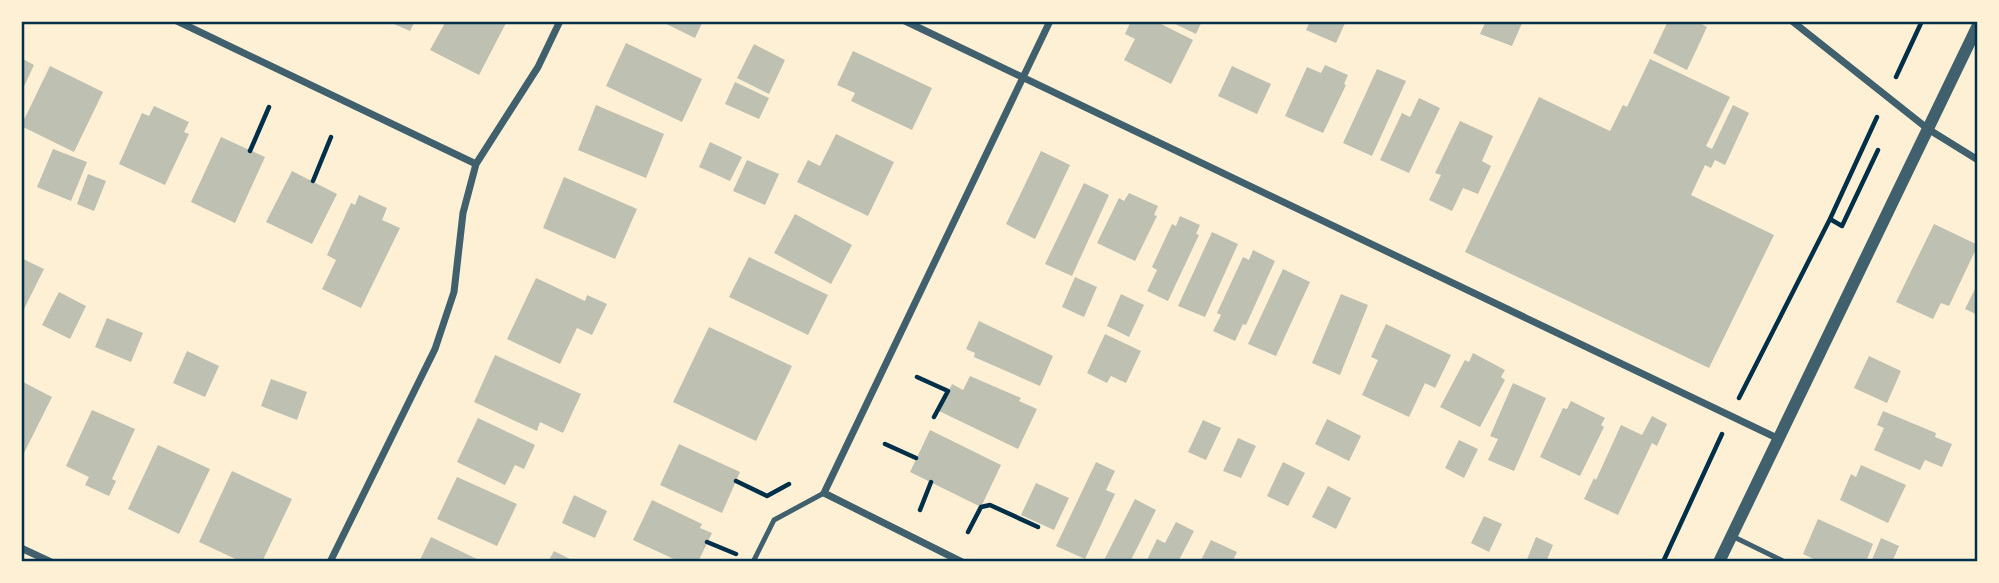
<svg xmlns="http://www.w3.org/2000/svg" width="1999" height="583" viewBox="0 0 1999 583" font-family="Inter,sans-serif">
  <rect width="100%" height="100%" fill="#fdf0d5"/>
  <path fill="#bec0b2" d="M387 21H415L410 31Z
    M446 21H507L479 75 430 50Z
    M660 21H703L695 38Z
    M1131 21H1155L1193 40 1171 84 1124 60 1135 39 1125 34Z
    M1169 21H1202L1196 34Z
    M1310 21H1346L1336 43 1306 30Z
    M1486 21H1523L1512 46 1480 34Z
    M1668 21H1696L1707 27 1687 70 1653 53Z
    M626 43 702 79 682 122 606 86Z
    M754 44 785 60 769 94 737 78Z
    M853 51 932 88 912 130 851 101 855 93 837 85Z
    M21 58 34 65 21 93Z
    M1650 59 1730 97 1706 146 1712 149 1733 105 1749 113 1725 165 1715 160 1711 168 1705 165 1691 195 1774 235 1709 368 1465 252 1539 97 1610 131 1623 105 1627 107Z
    M1325 65 1348 75 1344 84 1346 85 1323 133 1285 116 1307 67 1321 73Z
    M50 66 103 92 74 152 21 126Z
    M1232 66 1271 84 1257 114 1218 96Z
    M1377 69 1406 81 1372 156 1343 143Z
    M735 82 769 98 759 119 725 104Z
    M1419 98 1440 108 1409 173 1380 160 1402 113 1410 117Z
    M596 105 664 134 646 178 578 150Z
    M154 106 189 122 184 132 189 134 165 185 119 164 142 113 149 116Z
    M1460 121 1493 136 1482 161 1491 166 1478 194 1463 188 1452 211 1429 200 1441 175 1435 173Z
    M836 134 894 162 868 216 797 182 808 160 820 166Z
    M221 137 265 157 235 223 191 202Z
    M710 142 742 157 730 181 699 167Z
    M53 149 87 162 71 201 37 187Z
    M1041 151 1070 165 1035 239 1006 224Z
    M747 160 779 174 765 205 733 191Z
    M292 171 337 194 312 244 266 222Z
    M88 174 106 181 94 211 77 204Z
    M564 177 637 209 615 259 543 228Z
    M1084 183 1109 195 1072 276 1045 264Z
    M1129 193 1158 206 1154 215 1157 216 1135 261 1097 243 1119 198 1124 201Z
    M359 195 387 208 382 220 400 228 361 308 322 289 336 260 327 255 351 203 355 205Z
    M795 214 852 245 831 284 774 253Z
    M1180 216 1200 225 1196 234 1199 235 1168 301 1147 291 1157 270 1152 267 1172 224 1176 226Z
    M1934 224 1978 245 1949 306 1941 303 1933 319 1896 302Z
    M1212 232 1238 244 1205 317 1178 306Z
    M1253 250 1275 261 1246 325 1243 324 1235 341 1213 331 1221 315 1217 313 1243 257 1249 260Z
    M749 257 828 295 808 335 729 297Z
    M21 258 44 269 24 309 21 307Z
    M1283 269 1310 282 1276 356 1248 344Z
    M1075 277 1097 287 1084 317 1062 307Z
    M536 278 585 301 587 295 607 304 592 335 577 328 560 364 507 339Z
    M1978 283V315L1965 309Z
    M59 292 86 306 70 339 42 325Z
    M1121 294 1144 305 1129 337 1107 326Z
    M1341 294 1368 305 1340 375 1312 363Z
    M107 318 143 333 131 362 95 347Z
    M979 321 1053 356 1040 386 974 357 975 353 966 349Z
    M1386 324 1451 355 1435 388 1425 383 1409 417 1362 395 1378 360 1371 357Z
    M709 327 792 366 756 441 673 402Z
    M1105 334 1141 351 1126 383 1111 376 1107 383 1087 373Z
    M187 351 219 366 205 397 173 383Z
    M1473 353 1505 370 1501 377 1505 380 1480 427 1440 407 1465 360 1469 362Z
    M495 355 581 394 563 433 540 422 537 431 474 402Z
    M1869 356 1901 371 1887 403 1854 388Z
    M970 376 1021 398 1019 401 1037 409 1018 449 939 411 952 384 963 390Z
    M271 379 307 392 297 420 261 406Z
    M21 381 52 397 21 459Z
    M1513 383 1546 398 1514 471 1488 460 1498 439 1490 436Z
    M1571 401 1605 418 1601 425 1604 427 1580 476 1540 457 1563 408 1567 409Z
    M92 410 135 429 112 479 116 481 109 496 85 485 89 477 66 466Z
    M1883 411 1936 433 1935 437 1952 444 1942 467 1925 460 1920 470 1874 450 1884 428 1877 425Z
    M1652 416 1667 424 1657 446 1652 443 1618 515 1584 499 1594 478 1596 480 1621 425 1642 435Z
    M478 418 535 445 524 469 515 465 505 485 457 462Z
    M1327 419 1361 436 1349 461 1315 444Z
    M1203 420 1221 428 1206 460 1188 452Z
    M930 430 1001 465 981 507 910 472Z
    M1238 438 1256 446 1241 478 1223 471Z
    M1459 440 1478 449 1464 478 1445 468Z
    M679 444 740 472 722 513 660 485Z
    M158 445 210 469 179 534 128 509Z
    M1096 462 1115 471 1106 490 1115 494 1085 559 1056 546Z
    M1283 462 1305 473 1288 506 1267 496Z
    M1861 465 1906 485 1888 523 1840 500 1851 474 1856 477Z
    M232 471 292 499 262 562H242L199 542Z
    M457 477 517 504 497 546 437 519Z
    M1036 483 1069 498 1054 530 1021 515Z
    M1328 486 1351 498 1336 529 1312 517Z
    M574 495 607 511 595 538 562 523Z
    M1135 499 1156 510 1130 562H1103Z
    M652 500 702 524 700 528 712 533 698 562H680L633 540Z
    M1484 516 1502 524 1489 552 1471 543Z
    M1818 519 1873 544 1866 562H1820L1803 554Z
    M1176 522 1194 531 1178 562H1146L1157 539 1165 543Z
    M431 537 479 560V562H419Z
    M1536 537 1553 545 1546 562H1526Z
    M1881 538 1899 546 1892 562H1871Z
    M1211 540 1237 552 1232 562H1200Z
    M554 551 576 562H548Z"/>
  <g fill="none" stroke-linecap="round" stroke-linejoin="round">
    <path stroke="#003049" stroke-width="4.5" d="M1896 77 1922 21
      M250 151 269 107
      M313 181 331 137
      M1830 219 1842 226 1878 150
      M917 377 948 391 934 417
      M1739 398 1830 219 1877 117
      M885 444 916 458
      M736 481 767 496 789 484
      M920 510 931 482
      M968 532 981 507 990 505 1038 527
      M707 542 736 554
      M1663 562 1722 434"/>
    <path stroke="#3f606c" stroke-width="5" d="M1732 536 1785 562
      M753 562 774 520 824 493"/>
    <path stroke="#3f606c" stroke-width="7" d="M177 21 476 164
      M905 21 1779 439
      M1792 21 1928 129 1978 160
      M21 548 51 562
      M330 562 435 349 454 292 463 213 476 164 538 67 560 21
      M962 562 824 493 1050 21"/>
    <path stroke="#3f606c" stroke-width="12" d="M1719 562 1978 25"/>
  </g>
  <rect width="1999" height="583" fill="none" stroke="#fdf0d5" stroke-width="46"/>
  <rect x="23" y="23" width="1953" height="537" fill="none" stroke="#003049" stroke-width="2.5"/>
</svg>
